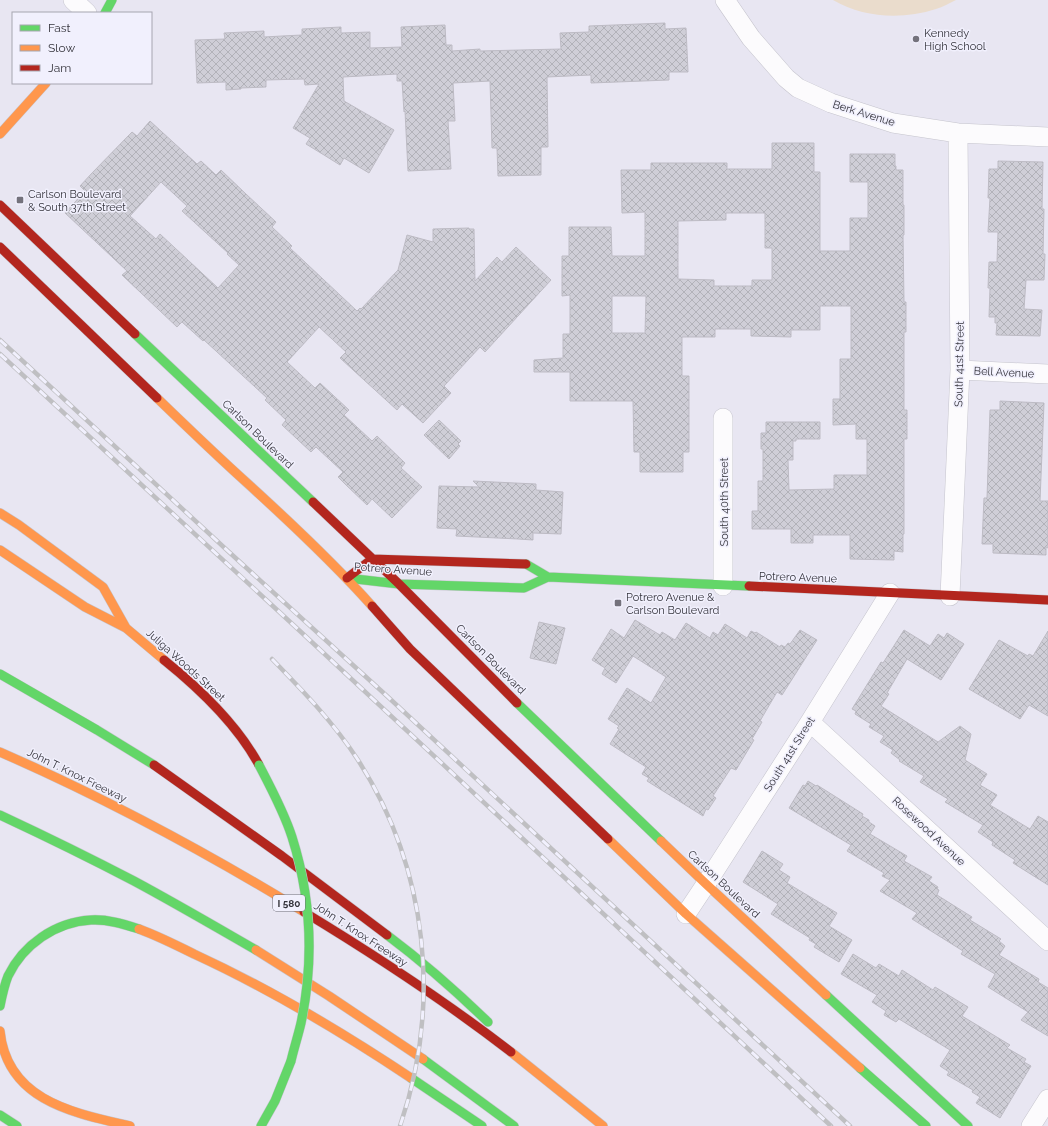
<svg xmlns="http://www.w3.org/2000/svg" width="1048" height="1126" viewBox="0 0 1048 1126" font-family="Raleway,sans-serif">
  <defs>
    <pattern id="building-cross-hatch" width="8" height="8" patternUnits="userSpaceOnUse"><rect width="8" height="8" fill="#cfced7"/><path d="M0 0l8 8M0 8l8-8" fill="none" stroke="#b2b2b9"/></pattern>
  </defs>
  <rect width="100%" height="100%" fill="#e8e6f2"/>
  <path fill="#eadccc" d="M833 0H956C949 3 943 7 936 9 902 20 864 18 833 0Z"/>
  <path fill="url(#building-cross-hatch)" stroke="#bdbbc4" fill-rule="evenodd" d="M665 23V29L686 28 688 72H669V80L591 83V75L547 77 548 147H541V175L498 176 497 148H492L490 81 453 83 455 121H448L451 169 408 171 405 111 404 112 402 81H397V74L343 77 344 101 394 130 369 173 344 158 340 165 324 155 306 144 310 138 293 128 319 84 305 85 304 79 266 80V87L241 88V89L226 90V82L197 83 195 40 225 39 224 33 264 31V37L282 36 302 35V29L341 27V33L370 32V48L402 47 401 27 445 25 446 45H452V51L480 49V51L561 49 560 33 589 32V26Z
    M150 121 197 164 201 161 216 175 221 170 246 194 276 222 272 227 292 246 290 248 357 311 360 308 361 309 398 270 407 235 433 242V229L469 228V229H474L475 281 497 257 502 262 516 247 551 280 485 352 480 347 444 386 451 393 423 423 402 404 397 410 352 369 340 358 346 352 319 327 287 362 315 388 320 383 349 410 344 415 372 441 377 436 405 463 401 468 422 487 392 518 372 499 367 505 346 485 338 477 343 472 316 447 311 452 282 425 286 420 265 400 267 398 204 340 203 341 182 322 177 327 122 275 127 271 65 213 85 191 80 186 92 173 132 132 137 136ZM161 182 187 206 182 211 228 253 227 254 239 265 218 288 160 234 156 239 130 216Z
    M772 143H814V172H820V251H850V218H868V182H850V154H895V166H896V170H903V205H904V235H903L904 302H906V332H904V410H907V439H904V534H903V552L894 551V560L850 559V535H813V543H791V529H752V511H758V481H763V449H761V433H766V422H820V439H796V441H793V460H788L789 490 834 489V475H867V439H856V424L833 425V399H840V359H851V306H820V330H791V337L751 336V329H715V337H682V376H689V452H683V472H640V452H634L633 401H570V372H534V360L563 358V334H570V295L562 296V256H569V227H611L612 256H645V212L622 213 621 170H651V163H727V169H772ZM726 213H765V248H772V280H752V286H714V280L678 279V221L726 220ZM612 296H646L645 333H612Z
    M998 161 1043 162 1042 209H1044L1043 254H1045L1044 280H1026L1024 309 1042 310 1040 336 996 335 997 323H995V317H989L990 288H988L989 262H997L998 232H988L990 198H988L989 169H998Z
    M1000 401 1044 403 1040 501H1048V548L1046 547V555L993 553V544H982L984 498H987L990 410H1000Z
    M439 420 461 441 458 444 460 446 449 459 424 435Z
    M473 481 536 484V490L563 492 561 534 533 533V540L518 539 456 536 457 529 437 528 439 486 479 487Z
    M635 620 660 635 662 632 675 640 686 623 710 638 713 632 718 635 725 624 747 638 751 631 755 633 756 632 780 647 781 645 785 647 788 643 790 644 800 630 817 640 782 695 777 692 760 721 762 722 752 739 754 740 736 770 731 768 713 796 716 798 708 810 706 809 703 816 647 781 649 778 642 774 646 767 610 744 619 729 617 728 619 726 608 719 627 688 651 703 666 677 633 656 616 683 602 674 605 668 592 660 611 629 624 638Z
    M539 622 565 628 556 664 530 658Z
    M904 630 930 646 938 634 944 638 947 633 964 644 941 680 907 659 887 693 889 694 881 706 938 742 960 726 971 734 965 760 987 774 980 785 997 795 990 805 1030 829 1038 816 1048 822V885L1013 863 1015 860 992 845 993 842 978 832 983 825 945 802 948 799 920 782 924 776 899 761 900 760 891 753 893 750 880 742 884 736 869 727 871 724 855 714 856 711 852 709 881 662 883 663Z
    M1048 631V716L1029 705 1020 719 969 689 999 640 1028 656 1029 654 1033 656Z
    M808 781 816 786 817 785 863 814 862 816 869 820V822L875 826 870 834 907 856 904 861 932 877 929 881 938 887 937 889 939 890 937 895 972 917 970 920 1001 939 999 941 1005 946 999 955 1039 979 1038 982 1048 988V1036L1021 1020 1028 1012 988 987 995 974 961 954 963 951 912 919 917 913 880 891 890 880 882 876 884 873 847 851 851 845 789 808 803 785 805 786Z
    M762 851 783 864 779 870 790 877 787 883 837 913 829 926 852 940 839 962 814 947 816 944 809 940 810 938 771 914 778 904 743 882Z
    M853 954 876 968 879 964 899 976 902 970 933 990 935 987 968 1007 962 1016 1010 1045 1007 1048 1026 1059 1024 1062 1031 1066 1000 1118 976 1103 980 1097 972 1092 973 1090 947 1075 949 1072 940 1066 950 1050 899 1019 896 1022 884 1015 886 1011 872 1002 877 995 841 974Z"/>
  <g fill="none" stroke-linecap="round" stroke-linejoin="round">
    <defs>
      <path id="street" d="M73 0 87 13
        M725 0 751 38 786 78 798 88 831 103 893 123 958 133 1048 137
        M960 370 1048 374
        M723 418V586
        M950 596 960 370 958 133
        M810 722 1048 941
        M686 914 706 884 810 722 890 593
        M1031 1126 1048 1099"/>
      <path id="fast" d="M105 13 112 0
        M135 334 313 502
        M526 564 548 577 749 586
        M347 578 399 584 524 588 548 577
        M0 674 97 730 154 765
        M517 703 661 841
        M0 815C45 836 90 858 134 881 175 903 216 927 256 950
        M387 935C423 962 456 991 488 1022
        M826 995 968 1126
        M0 1006C2 996 4 986 8 976 23 945 55 922 91 920 107 919 123 924 139 929
        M423 1059 514 1126
        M860 1068 926 1126
        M411 1078 482 1126
        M0 1115 17 1126
        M261 1126 275 1101 291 1061"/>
      <path id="slow" d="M0 134 46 83
        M157 398C187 427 216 455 246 482 290 522 333 562 372 606
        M0 513 19 525 103 587 126 628
        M0 550 85 607 126 628 164 660
        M0 752C105 798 206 852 304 912
        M608 839 686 914 860 1068
        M661 841 706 884 826 995
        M139 929C158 936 176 945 194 954 270 989 342 1032 411 1078
        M256 950 329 996 423 1059
        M0 1031C7 1101 74 1113 130 1126
        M511 1052 603 1126"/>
      <path id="jam" d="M0 205 135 334
        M0 247 157 398
        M313 502 399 584 517 703
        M347 578 372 559 526 564
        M749 586 1048 600
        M372 606 410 649 608 839
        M164 660C200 689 237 724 259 765
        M154 765 282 856 387 935
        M304 912C375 955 445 1001 511 1052"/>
    </defs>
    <use href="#street" stroke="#c5c4cd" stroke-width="20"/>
    <use href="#fast" stroke="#c5c4cd" stroke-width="10"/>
    <use href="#slow" stroke="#c5c4cd" stroke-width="10"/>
    <use href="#jam" stroke="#c5c4cd" stroke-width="10"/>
    <use href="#street" stroke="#fcfbfd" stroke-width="19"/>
    <use href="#fast" stroke="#63d668" stroke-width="9"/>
    <use href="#slow" stroke="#ff974d" stroke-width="9"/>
    <use href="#jam" stroke="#b3261e" stroke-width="9"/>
    <defs>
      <path id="rail" d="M0 340 229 552 388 697 850 1126
        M0 354 301 632 831 1126
        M272 659C303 691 334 723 358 760 428 869 442 1004 400 1126"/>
    </defs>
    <use href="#rail" stroke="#bfbfc2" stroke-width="4.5"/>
    <use href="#rail" stroke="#f1f0fd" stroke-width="3" stroke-dasharray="9" stroke-linecap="butt"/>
    <defs>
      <path id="fast-bridge" d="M259 765C271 788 284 812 292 837 311 897 314 961 301 1023 298 1036 294 1048 291 1061"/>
    </defs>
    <use href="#fast-bridge" stroke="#c5c4cd" stroke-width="10" stroke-linecap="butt"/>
    <use href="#fast-bridge" stroke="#63d668" stroke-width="9"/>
  </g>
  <g fill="#74727c" stroke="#f1f0fd" stroke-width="1.5">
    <circle cx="916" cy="39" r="4"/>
    <rect x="16" y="196" width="8" height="8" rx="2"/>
    <rect x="614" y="599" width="8" height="8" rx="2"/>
  </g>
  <g text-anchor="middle" stroke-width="3" stroke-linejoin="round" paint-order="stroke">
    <rect fill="#f1f0fd" stroke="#6d6c76" stroke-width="1" x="273" y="895" width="32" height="16" rx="3"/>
    <g font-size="10" font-weight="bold" fill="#35343c">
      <text x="289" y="907">I 580</text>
    </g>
    <g font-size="11" fill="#35343c" stroke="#f1f0fd" text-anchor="start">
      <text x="924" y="37">Kennedy<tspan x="924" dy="13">High School</tspan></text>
      <text x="28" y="198">Carlson Boulevard<tspan x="28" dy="13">&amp; South 37th Street</tspan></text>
      <text x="626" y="601">Potrero Avenue &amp;<tspan x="626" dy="13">Carlson Boulevard</tspan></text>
    </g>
    <g font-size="11" fill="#35343c" stroke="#f1f0fd">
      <text transform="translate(864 113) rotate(17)" y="4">Berk Avenue</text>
      <text transform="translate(959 364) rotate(-89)" y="4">South 41st Street</text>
      <text transform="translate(1004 372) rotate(3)" y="4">Bell Avenue</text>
      <text transform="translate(258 434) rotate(44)" y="4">Carlson Boulevard</text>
      <text transform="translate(724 502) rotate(-90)" y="4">South 40th Street</text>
      <text transform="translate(393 569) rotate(4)" y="4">Potrero Avenue</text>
      <text transform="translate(798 577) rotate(2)" y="4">Potrero Avenue</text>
      <text transform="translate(491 659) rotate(45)" y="4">Carlson Boulevard</text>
      <text transform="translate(186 665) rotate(42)" y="4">Juliga Woods Street</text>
      <text transform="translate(789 754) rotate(-58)" y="4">South 41st Street</text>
      <text transform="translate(77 775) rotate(26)" y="4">John T. Knox Freeway</text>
      <text transform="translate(929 831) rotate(43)" y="4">Rosewood Avenue</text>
      <text transform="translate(724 884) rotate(43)" y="4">Carlson Boulevard</text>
      <text transform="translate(361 934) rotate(33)" y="4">John T. Knox Freeway</text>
    </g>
  </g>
  <rect x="12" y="12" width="140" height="72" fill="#f1f0fd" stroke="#a6a5b0"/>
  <rect x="20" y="25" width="20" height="6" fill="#63d668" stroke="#a6a5b0"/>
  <text x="48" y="32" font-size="12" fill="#35343c">Fast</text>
  <rect x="20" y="45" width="20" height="6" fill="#ff974d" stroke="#a6a5b0"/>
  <text x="48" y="52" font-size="12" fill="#35343c">Slow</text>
  <rect x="20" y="65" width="20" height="6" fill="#b3261e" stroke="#a6a5b0"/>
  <text x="48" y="72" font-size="12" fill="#35343c">Jam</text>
</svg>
